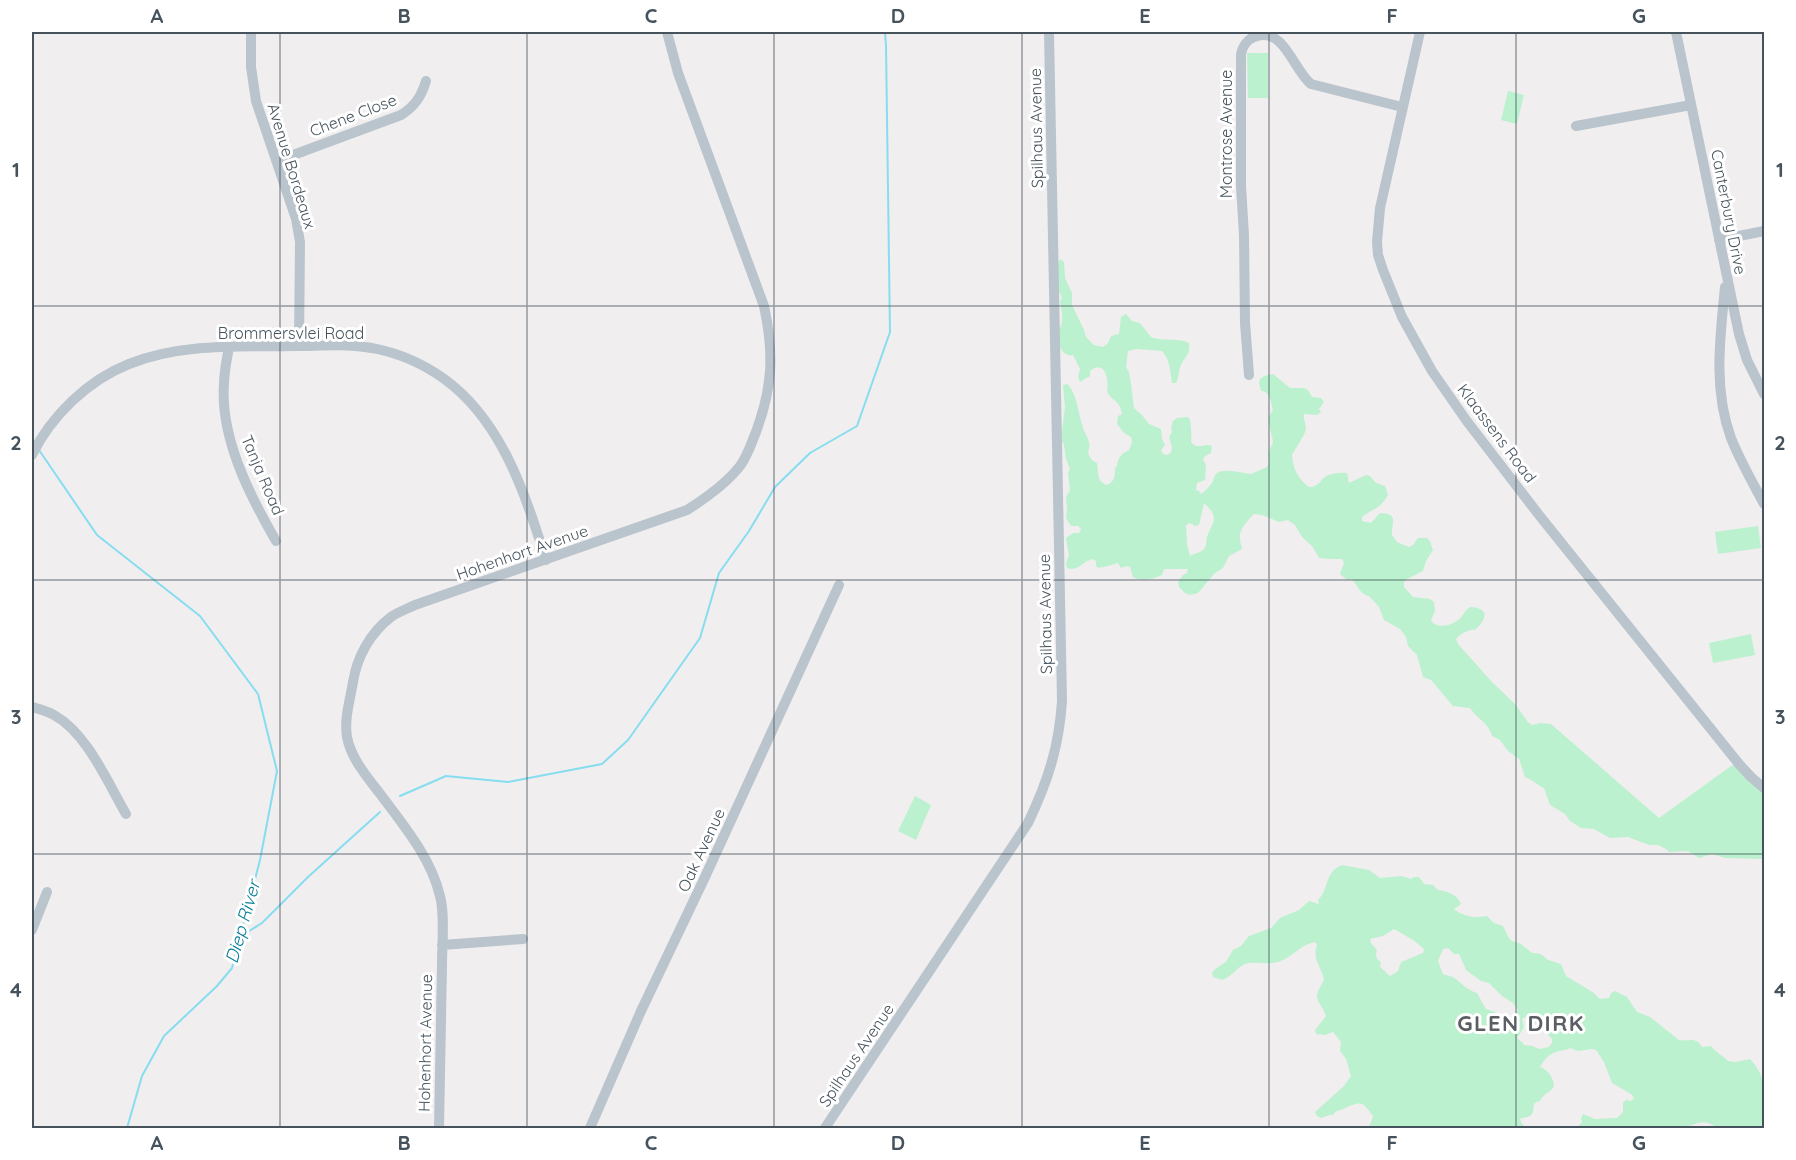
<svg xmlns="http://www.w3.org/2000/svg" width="1796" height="1160" viewBox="0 0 1796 1160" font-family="Quicksand,sans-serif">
  <rect width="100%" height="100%" fill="#f1eeef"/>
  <path fill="#bbf1ce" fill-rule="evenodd" d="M1247 53H1268V98H1248Z
    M1508 91 1524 95 1517 124 1501 120Z
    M1060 259 1064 262 1065 278 1072 293V305L1084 330 1086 337 1094 345 1103 347 1108 343 1111 336 1119 334 1121 317 1126 314 1132 321 1140 323 1151 337C1163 342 1177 337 1189 343 1191 354 1185 356 1181 365 1178 371 1179 378 1176 383H1172C1170 371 1170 359 1162 351L1137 349 1128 351 1126 367 1129 372 1131 384 1134 408 1142 415 1149 424 1161 429 1162 439 1165 445 1161 450 1163 454 1168 455 1171 452 1172 448 1169 437 1172 432 1171 427 1173 421 1177 418 1188 417 1190 420C1191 427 1192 436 1191 442 1197 451 1205 442 1212 446L1211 453 1205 456 1203 459 1206 465 1205 480 1197 483 1196 490 1199 491 1201 494C1205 491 1209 487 1212 483 1214 480 1214 476 1216 474 1222 467 1243 473 1251 474L1267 467 1269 463 1268 454 1273 442 1268 418 1273 410C1271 402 1270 391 1261 391L1259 383 1260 379 1264 376 1273 374 1290 388H1304L1308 390 1312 397 1321 398 1324 402 1319 409 1321 412 1317 415 1304 414C1303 420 1306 423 1306 429 1305 435 1295 449 1292 455 1293 469 1298 479 1309 487 1319 487 1319 481 1326 476 1332 473 1341 472 1347 473L1349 483 1366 475 1370 476 1376 483 1385 486 1388 495C1380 509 1374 508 1362 517V521L1371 523 1380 513C1400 514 1391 523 1392 535L1397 542 1409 547 1413 545 1418 538H1427L1430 541 1433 550 1426 561 1423 571 1407 579 1404 582V587L1413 597 1430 599 1434 602 1435 611 1431 620C1436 629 1449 626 1457 621 1463 617 1464 611 1470 607 1490 608 1487 619 1475 630 1469 629 1460 634 1456 639L1458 644 1492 682 1515 704 1528 722 1532 725 1541 723 1551 724 1659 818 1731 766 1735 765 1764 793V859L1725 858 1712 854 1699 858 1688 851 1669 852 1666 849 1658 845H1649L1628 837 1610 838 1594 829 1581 828 1570 821 1565 814 1550 805 1544 788C1537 785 1533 780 1525 777L1519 759 1508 751 1500 740 1492 736C1489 723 1477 719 1470 708L1453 706 1431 680 1423 677 1417 655 1408 646 1406 637 1400 629 1384 620 1379 607 1370 597 1362 593 1352 579 1347 580 1340 574 1344 563 1342 559H1328L1319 558 1312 546 1302 537 1295 525 1288 520 1279 522 1262 515 1254 514C1248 520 1238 530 1240 540 1240 543 1242 546 1242 549L1229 556 1223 568 1215 573 1198 593 1189 595 1185 593 1179 587 1178 582 1183 575 1187 573 1188 569H1164L1162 575C1154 579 1141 582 1133 577L1130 567 1127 566 1121 568 1118 563C1111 565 1105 567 1098 568L1096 566V561L1092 559C1081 562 1079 572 1067 568L1066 563 1069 555 1066 538 1073 533H1079L1081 529 1078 526H1071L1066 518 1067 510 1066 497 1070 490 1068 473 1070 469 1066 459 1064 445 1061 439 1065 407 1063 385 1067 384C1077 393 1078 412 1082 424 1083 431 1088 436 1089 443 1091 448 1086 452 1090 457 1091 460 1094 461 1097 463 1099 472 1096 481 1107 485 1115 481 1115 476 1115 468L1117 466C1118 457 1122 453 1129 450L1132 442 1131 437 1124 433 1117 424 1118 416 1122 414C1119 399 1114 403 1107 392 1109 381 1106 358 1090 371V376L1080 382 1078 377 1080 369 1073 355C1060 357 1057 341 1059 330 1060 327 1062 324 1062 321 1063 314 1061 308 1060 301L1062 298C1056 287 1055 270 1060 259ZM1204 503C1221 518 1212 522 1207 537 1206 541 1207 547 1203 550 1200 553 1194 553 1190 556L1187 544 1186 525 1190 523 1195 526 1199 525Z
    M1758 526 1761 548 1718 554 1715 532Z
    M1751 634 1755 655 1713 663 1709 643Z
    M915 796 931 805 916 840 898 831Z
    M1342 865 1369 870 1380 878 1402 876 1411 879 1414 877H1419L1424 884 1433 885 1438 890C1447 891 1457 894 1461 904L1454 909C1458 913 1471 918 1477 917 1481 917 1484 916 1487 916L1494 923 1503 926 1509 938 1512 941 1521 944 1532 953 1541 954 1548 960 1561 964 1566 976 1594 993 1600 999 1609 998 1611 993 1615 991 1627 997 1637 1012 1650 1017 1679 1040C1688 1042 1696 1036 1702 1047L1711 1046C1716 1053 1723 1055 1728 1061L1736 1062 1750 1059C1770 1080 1765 1101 1764 1128H1717C1701 1115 1695 1128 1680 1127L1677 1128H1577L1582 1122 1581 1118 1583 1114 1595 1119 1617 1118 1623 1112V1103L1626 1100 1631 1101 1634 1098 1631 1094 1612 1083 1604 1062 1596 1050 1592 1049 1578 1051 1570 1048C1567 1050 1563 1050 1560 1051 1550 1052 1544 1060 1540 1067 1547 1069 1554 1078 1554 1086 1550 1094 1545 1091 1540 1101 1530 1103 1536 1107 1532 1114 1529 1118 1524 1117 1520 1119L1522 1124 1527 1128H1366L1370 1125 1373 1116C1362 1101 1362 1101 1345 1108 1340 1111 1337 1109 1333 1115H1329L1321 1118 1317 1116 1315 1112 1344 1086 1351 1076 1346 1059 1340 1051 1341 1042 1333 1032 1325 1035 1316 1034 1315 1030 1326 1016C1324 1008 1317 1003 1317 995 1318 990 1322 984 1324 979 1321 967 1312 958 1317 945L1315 942C1302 944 1294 955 1283 960 1269 967 1255 960 1245 964 1237 967 1233 976 1222 980L1213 977 1212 973 1215 969 1226 962 1233 950 1241 946 1249 936 1271 928 1280 918 1299 910 1309 901 1319 904 1318 900C1330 888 1324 872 1342 865ZM1394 929 1413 940 1424 949 1423 953 1401 962 1398 971 1390 976 1380 967 1381 962C1376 959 1375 956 1377 950L1371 943 1370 939 1383 936ZM1448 948 1454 954H1459L1466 970 1481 981 1489 983 1502 996 1513 1003 1518 1010C1517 1011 1506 1021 1504 1022L1495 1012 1486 1009 1477 993C1469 991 1463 985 1457 980 1453 976 1448 976 1443 974L1438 961 1443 949ZM1525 1017 1540 1026 1552 1039V1043L1549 1047 1540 1049 1532 1046 1523 1045 1524 1044 1517 1038 1524 1027 1522 1019Z"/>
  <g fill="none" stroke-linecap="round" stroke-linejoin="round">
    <path stroke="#86ddf0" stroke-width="2" d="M39 450 97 535 200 616 258 694 277 771 260 860 232 968 217 986 164 1036 142 1076 127 1128
      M400 796 446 776 508 782 602 764 628 740 700 638 719 573 749 531 775 487 810 453 857 426 890 332 886 46 885 32
      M241 936 262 923 308 877 380 812"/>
    <path stroke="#b9c4cc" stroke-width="10" d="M251 32V67L256 101 296 219 300 242 299 346
      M1420 32 1380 208 1377 242 1378 255 1383 270 1402 317 1432 371 1466 420 1539 515 1739 764 1751 777 1764 788
      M1676 32 1739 334 1747 360 1764 394
      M1576 126 1691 105
      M277 161 401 115C415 106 421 97 426 81
      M1719 240 1764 231
      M1725 287C1720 338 1713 389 1731 438 1740 461 1753 483 1764 504
      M229 347C227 359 224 372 224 384 220 438 250 496 276 541
      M1249 375 1245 323 1244 235 1241 186V55C1242 47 1247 40 1254 37 1284 25 1293 70 1311 84L1402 107
      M32 455C51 416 88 380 129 364 182 343 239 347 295 346 322 346 351 343 377 349 401 354 423 364 443 378 502 420 525 494 546 560
      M32 707C39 709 47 711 54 715 87 733 108 783 126 814
      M32 930 47 892
      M442 945 523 939
      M439 1128C440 1074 441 1019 442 965 442 945 445 914 440 896 431 858 404 826 381 795 368 778 351 759 347 737 344 719 350 700 353 682 357 657 370 633 391 617 398 612 407 609 415 605L687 510C706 498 726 484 740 466 748 455 751 444 756 432 773 386 774 353 764 306L678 73 667 32
      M590 1128 641 1011 705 877 839 585
      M825 1128 1028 823C1048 781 1059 747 1062 701L1049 32"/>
  </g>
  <path fill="none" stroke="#46535d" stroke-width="1.5" stroke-opacity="0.55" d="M280 32V1128M527 32V1128M774 32V1128M1022 32V1128M1269 32V1128M1516 32V1128M32 306H1764M32 580H1764M32 854H1764"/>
  <g text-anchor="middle" stroke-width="6" stroke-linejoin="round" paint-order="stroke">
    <g font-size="16" fill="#46535d" stroke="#fff">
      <text transform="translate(353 115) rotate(-21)" y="6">Chene Close</text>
      <text transform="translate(1036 128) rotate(-91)" y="6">Spilhaus Avenue</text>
      <text transform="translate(1226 134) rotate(-90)" y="6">Montrose Avenue</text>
      <text transform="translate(292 166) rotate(73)" y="6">Avenue Bordeaux</text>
      <text transform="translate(1729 212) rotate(79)" y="6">Canterbury Drive</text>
      <text x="291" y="339">Brommersvlei Road</text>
      <text transform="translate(1497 433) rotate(53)" y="6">Klaassens Road</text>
      <text transform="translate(263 475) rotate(67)" y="6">Tanja Road</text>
      <text transform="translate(522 552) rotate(-19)" y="6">Hohenhort Avenue</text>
      <text transform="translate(1045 614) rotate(-91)" y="6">Spilhaus Avenue</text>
      <text transform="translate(701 850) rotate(-65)" y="6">Oak Avenue</text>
      <text transform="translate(425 1043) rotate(-89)" y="6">Hohenhort Avenue</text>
      <text transform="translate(856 1055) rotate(-56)" y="6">Spilhaus Avenue</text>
    </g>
    <g font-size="18" font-style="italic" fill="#087f98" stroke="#fff">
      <text transform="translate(243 922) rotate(-74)" y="6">Diep River</text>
    </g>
    <g font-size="22" font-weight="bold" letter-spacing="1.5" fill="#5b5f64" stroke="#fff">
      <text x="1521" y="1031">GLEN DIRK</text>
    </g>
  </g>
  <rect width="1796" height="1160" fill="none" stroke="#ffffff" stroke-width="66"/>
  <rect x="33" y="33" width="1730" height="1094" fill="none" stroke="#46535d" stroke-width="2"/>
  <g font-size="20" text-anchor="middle" font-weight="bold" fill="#46535d">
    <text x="157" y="23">A</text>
    <text x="404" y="23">B</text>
    <text x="651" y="23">C</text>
    <text x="898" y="23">D</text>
    <text x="1145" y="23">E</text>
    <text x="1392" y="23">F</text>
    <text x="1639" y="23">G</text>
    <text x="16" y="177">1</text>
    <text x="1780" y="177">1</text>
    <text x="16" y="450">2</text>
    <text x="1780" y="450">2</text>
    <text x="16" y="724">3</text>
    <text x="1780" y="724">3</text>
    <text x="16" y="997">4</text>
    <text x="1780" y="997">4</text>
    <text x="157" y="1150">A</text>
    <text x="404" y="1150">B</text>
    <text x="651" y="1150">C</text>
    <text x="898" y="1150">D</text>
    <text x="1145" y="1150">E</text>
    <text x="1392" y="1150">F</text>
    <text x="1639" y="1150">G</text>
  </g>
</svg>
